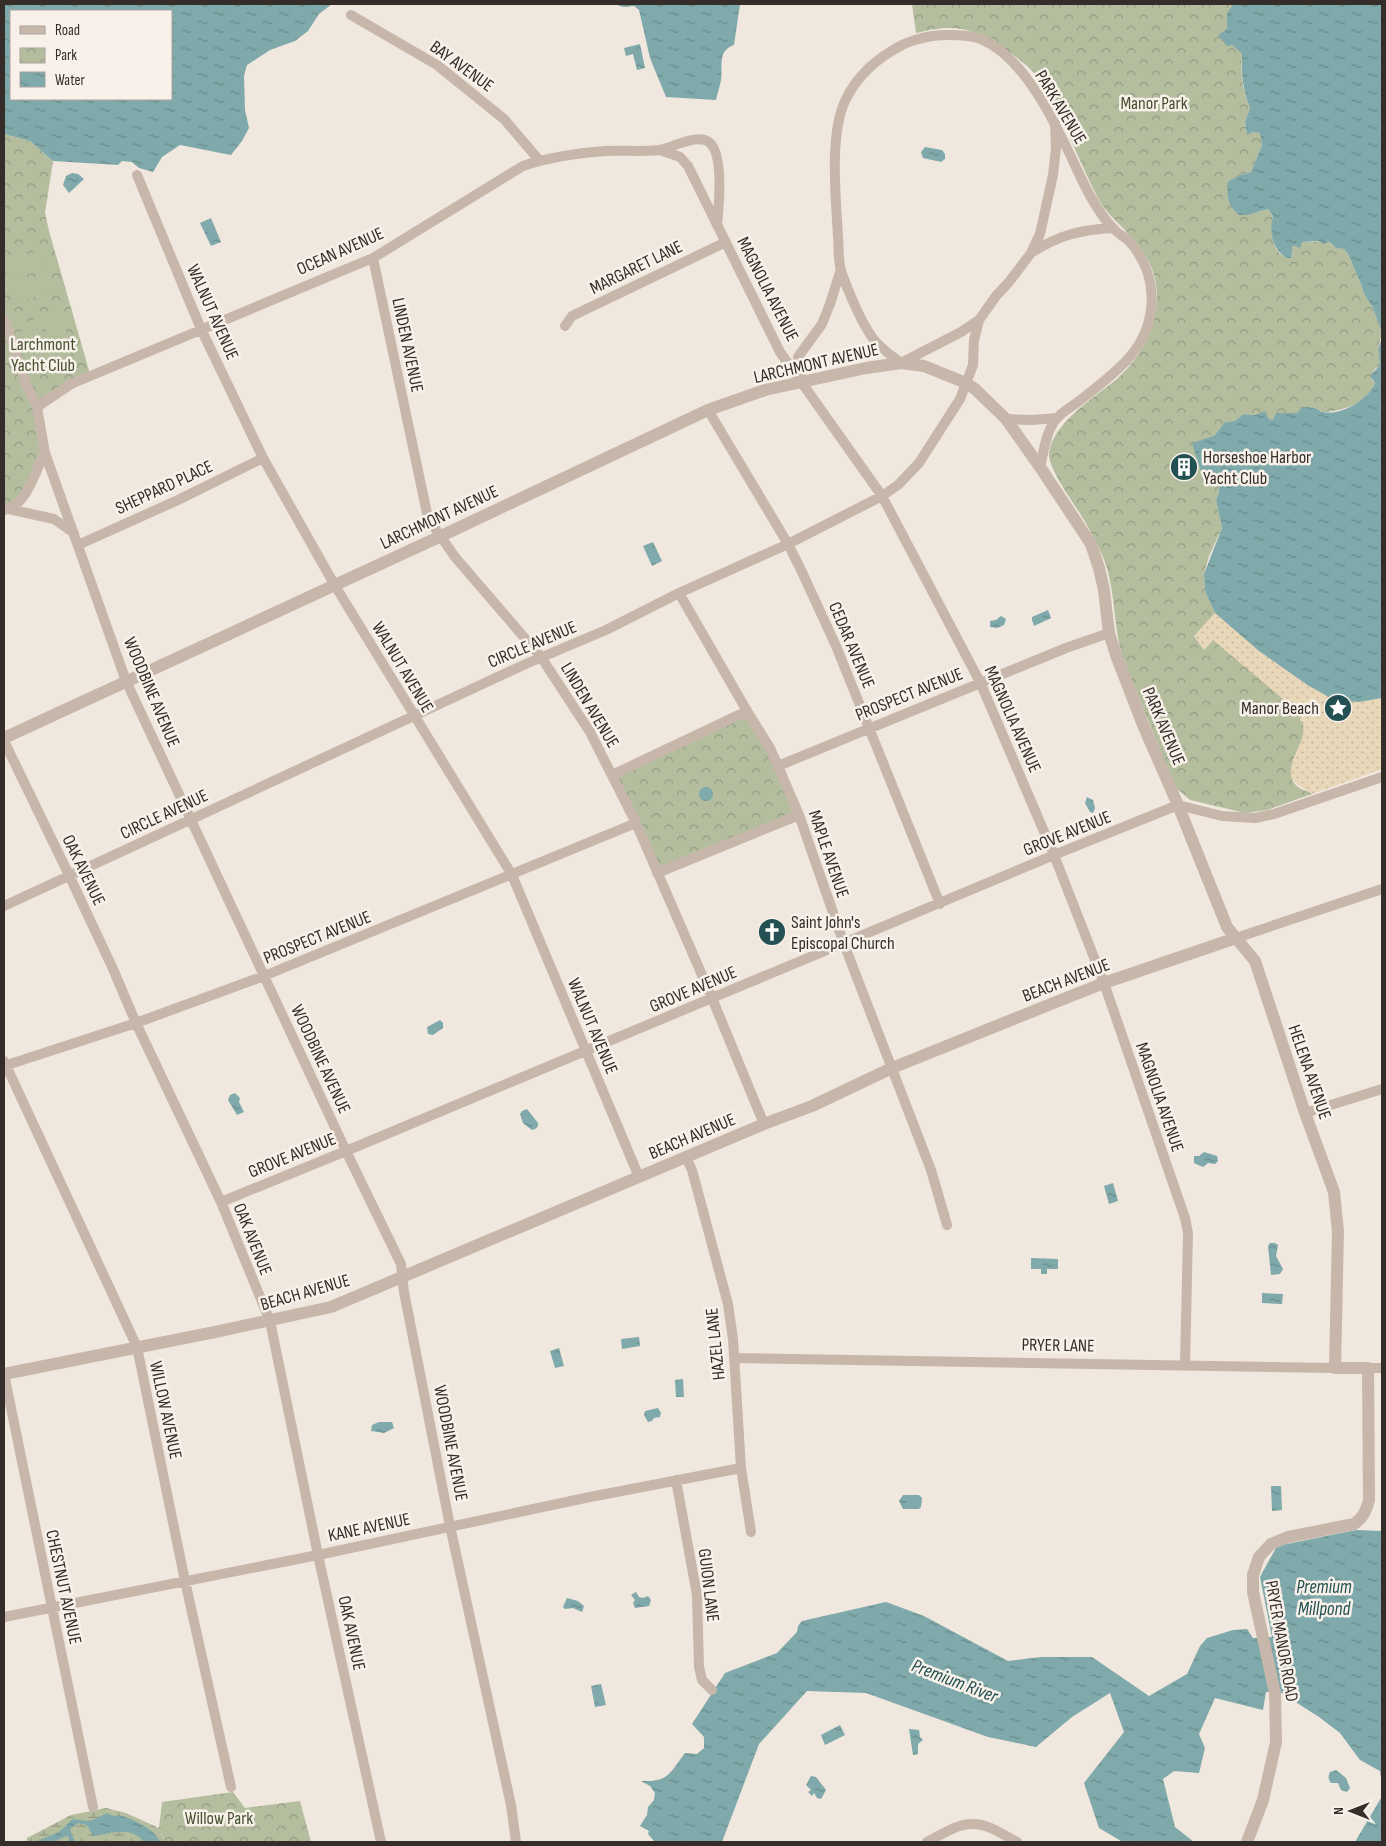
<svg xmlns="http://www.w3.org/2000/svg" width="1386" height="1846" viewBox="0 0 1386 1846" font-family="'Sofia Sans Condensed',sans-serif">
  <defs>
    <pattern id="wetland-marsh" width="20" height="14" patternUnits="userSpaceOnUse" patternTransform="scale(1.25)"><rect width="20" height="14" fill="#b4be9f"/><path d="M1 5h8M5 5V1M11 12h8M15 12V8" fill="none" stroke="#939b82"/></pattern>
    <pattern id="sand-dots" width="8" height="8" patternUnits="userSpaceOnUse" patternTransform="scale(1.25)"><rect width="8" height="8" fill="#e8d7b8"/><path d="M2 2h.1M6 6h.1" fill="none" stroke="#c8b99e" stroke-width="1.8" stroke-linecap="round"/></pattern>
    <pattern id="park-crowns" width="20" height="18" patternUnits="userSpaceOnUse" patternTransform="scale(1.25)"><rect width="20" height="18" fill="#b4be9f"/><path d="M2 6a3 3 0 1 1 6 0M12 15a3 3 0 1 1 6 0" fill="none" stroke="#939b82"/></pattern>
    <pattern id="water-ripples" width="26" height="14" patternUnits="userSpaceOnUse" patternTransform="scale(1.25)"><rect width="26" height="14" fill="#7fa9aa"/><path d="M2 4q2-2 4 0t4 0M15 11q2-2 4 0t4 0" fill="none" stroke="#698a8a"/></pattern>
  </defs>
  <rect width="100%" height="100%" fill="#f0e7de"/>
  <path fill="url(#wetland-marsh)" d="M106 1808 126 1813 159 1828 165 1842H26L27 1838 71 1815Z"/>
  <path fill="url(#sand-dots)" d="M1215 613 1259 651 1309 686 1336 700 1359 702 1382 698V769L1312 794C1295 783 1284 781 1295 757L1213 640 1204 650 1194 635Z"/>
  <path fill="url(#park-crowns)" d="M912 4H1233L1227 13V29L1232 45 1242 54C1240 73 1243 90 1250 108L1245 122 1247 134 1252 132 1261 133 1262 145 1251 172 1239 175 1258 212 1268 209 1273 216C1270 229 1272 259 1291 257L1293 245 1302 242 1328 241C1332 246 1337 249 1344 249L1348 254 1361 284 1364 294 1373 308 1382 333 1378 349 1380 365 1374 370 1372 380 1375 383C1367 403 1342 412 1322 412 1312 405 1307 407 1297 413 1283 415 1285 409 1273 420L1269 419 1265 412 1254 415 1243 414 1235 421 1225 422 1214 436 1205 484 1218 480 1219 492 1216 500 1222 528 1209 556 1204 574 1205 591 1215 613 1194 636 1204 650 1213 640 1302 715 1300 720 1303 723C1303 727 1304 732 1303 735 1299 750 1281 774 1298 787 1302 790 1307 791 1312 794L1267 810 1245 813 1190 800 1175 787 1122 656C1114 627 1115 596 1107 568 1102 553 1095 540 1088 527 1080 511 1047 469 1049 453 1053 422 1097 396 1119 377 1135 362 1150 340 1154 319 1163 278 1150 257 1123 228 1115 220 1105 211 1099 200 1082 168 1070 134 1052 102 1047 93 1041 82 1035 74 1024 62 1011 53 997 44 967 25 949 25 916 33Z
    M4 134 30 141 53 161 45 213 49 231 90 374 35 406 43 452 21 498 4 509Z
    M746 715 769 754 793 814 659 869 616 776Z
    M233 1792 245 1808 300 1801 311 1842H165L159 1828 162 1802Z"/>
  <path fill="#b4be9f" d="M43 249 49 268 8 280 4 261Z
    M50 272 55 291 14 303 9 285Z
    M60 312 73 353 55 359 42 318Z
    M38 318 51 360 32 366 19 324Z"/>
  <path fill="url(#water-ripples)" fill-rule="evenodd" d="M4 4H332L319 14 308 31 295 41 270 50 247 65 244 76 245 110 249 128 242 141 231 155 180 145 162 157 153 172 139 168 132 162 122 161 118 165 53 161 30 141 4 134ZM11 11H171V99H11Z
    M614 4H740L734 45C717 51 723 66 721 80 720 87 717 93 716 100L666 97 650 58 639 10 634 6 623 7Z
    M1233 4H1382V333L1373 308 1364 294 1361 284 1348 254 1344 249 1336 248 1328 241 1325 244 1318 241 1302 242 1300 248 1293 245 1291 258H1287C1272 250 1269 231 1273 216L1268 209 1247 215H1239C1227 204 1227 198 1228 182L1239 175 1251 172 1262 145 1260 133 1252 132 1247 135 1245 122 1250 108C1243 90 1241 73 1242 54L1232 45 1227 46 1218 35 1227 29V13Z
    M640 44 645 68 637 70 633 54 626 56 624 48Z
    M925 147 942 150 945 154V159L941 162 923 158 921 152Z
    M72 173 78 174 84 179 69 193 63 185 66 176Z
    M211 218 221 242 211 246 200 223Z
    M1382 338V698L1359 702 1336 701 1309 686 1259 651 1215 613 1205 591 1204 574 1222 528 1216 500 1219 492 1218 480 1205 484 1192 443 1214 436 1225 422 1235 421 1243 414 1255 415 1265 411 1269 419 1273 420 1276 413H1297L1302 407C1306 407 1313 407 1317 409 1321 411 1319 412 1324 412 1341 416 1369 399 1375 383L1370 376 1380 365 1378 349Z
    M653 542 662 561 652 566 643 546Z
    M1048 610 1051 618 1034 626 1032 620V617Z
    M1001 616 1006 619 1004 625 997 628 990 627V621L996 620Z
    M699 794a7 7 0 1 1 14 0a7 7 0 1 1-14 0Z
    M1087 797 1093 800 1095 808 1093 813 1090 812 1085 803Z
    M440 1020 443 1023V1028L433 1035 428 1034 427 1027Z
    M235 1093 240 1098 239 1102 244 1112 237 1115 228 1100 230 1095Z
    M527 1109 538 1123C539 1127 536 1129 532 1130L523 1123 520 1114 522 1111Z
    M1204 1152 1217 1156 1218 1161 1215 1164 1208 1163 1203 1167 1194 1163V1156H1199Z
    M1113 1183 1118 1201 1109 1204 1104 1186Z
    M1270 1243H1275L1278 1245 1276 1256 1283 1269 1280 1274 1271 1275 1268 1246Z
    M1031 1258 1058 1259V1269H1047V1274H1041V1269H1031Z
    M1262 1293 1283 1294 1282 1304 1262 1303Z
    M639 1337 640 1346 622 1349 621 1339Z
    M559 1348 564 1366 555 1368 550 1351Z
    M683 1379 684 1397H676L675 1380Z
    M658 1408 661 1413 660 1417 654 1418 652 1421 648 1422 644 1415 645 1411Z
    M379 1422H392L394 1428 384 1433 371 1431 372 1425Z
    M1271 1486H1281L1282 1510 1272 1511Z
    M903 1495H919L922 1498 921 1507 919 1509H903L899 1501Z
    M1356 1530 1382 1531V1784L1380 1771 1360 1760 1340 1733 1319 1717 1280 1692H1266L1263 1710 1215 1698 1199 1734 1205 1748 1199 1773 1174 1771 1163 1779 1175 1827 1194 1842 1121 1841 1099 1828 1084 1783 1124 1732 1110 1693 1072 1717 1036 1747 988 1737 866 1693 807 1691 759 1744 722 1842H655L648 1834 649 1831 640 1826 647 1815 648 1807 654 1800 655 1793 650 1786 641 1781C669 1782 669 1774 685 1753L697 1754 704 1748V1737L692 1724 725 1673 777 1653 797 1632 798 1626 802 1621 886 1602 924 1616 1008 1661 1041 1657H1092L1149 1696 1187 1674 1200 1646 1207 1638 1233 1630 1247 1629 1253 1638 1272 1637 1260 1577 1277 1546Z
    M636 1592 639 1597 643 1598 648 1596 651 1600 649 1606 635 1608 633 1603 635 1600 631 1595Z
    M567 1598 578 1601 584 1606 582 1612 573 1608 565 1609 563 1607Z
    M601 1684 606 1705 595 1707 591 1686Z
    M840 1725 845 1735 825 1745 821 1735Z
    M909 1729 919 1730 920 1737 923 1740 918 1744V1754L913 1755Z
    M1336 1770 1346 1778 1350 1788 1347 1792 1341 1790 1338 1783H1331C1328 1779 1328 1776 1330 1772Z
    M811 1776 816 1777 826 1790 821 1799 817 1798 814 1793 812 1796 808 1792 811 1790 806 1785Z
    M1382 1788V1842H1355L1381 1798Z
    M107 1813C115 1818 115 1814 122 1816 133 1819 156 1830 160 1842H144C130 1825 112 1834 93 1836L87 1825 78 1823 70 1829 75 1842H69V1837L67 1836 52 1842H35L59 1832 73 1819 87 1821 93 1820Z"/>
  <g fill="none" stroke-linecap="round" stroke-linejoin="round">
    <path stroke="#c7b7ab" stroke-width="10" d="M351 15 437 65 504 119 539 160
      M660 150 680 157 688 166 780 352 882 496 980 682 1054 855 1104 983 1185 1218 1188 1233 1185 1365
      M137 175 201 329 263 458 334 584 512 875 639 1177
      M1031 253C1059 235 1080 230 1112 228
      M373 258 428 518 455 557 541 657 590 732 636 823 712 998 764 1124
      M4 318 27 386 37 407 45 453 126 681 346 1151 401 1264 404 1292 450 1526 511 1805 516 1842
      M979 320 961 332 901 363C892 356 883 350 875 341 862 325 848 291 841 271 838 260 839 247 838 237 836 198 829 136 845 101 857 75 880 56 904 44 918 38 932 35 947 35 958 35 971 35 981 39 1029 59 1061 136 1082 180 1089 195 1102 218 1114 229 1118 234 1125 237 1129 241 1146 260 1154 284 1151 309 1146 354 1110 376 1078 402 1071 407 1064 411 1058 417 1046 429 1044 451 1040 467
      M565 326 572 316 726 242
      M801 379 798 357 822 324 830 304 841 269
      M37 407 71 384 373 258 523 166C549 157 579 153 606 151 623 150 642 152 659 150 672 148 699 132 710 143 724 156 719 206 717 225
      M708 410 788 544 802 572 836 646 940 904
      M1006 419 1031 420 1057 418
      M9 509 54 519 74 533
      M4 510C28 505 34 472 45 453
      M78 545 178 500 263 458
      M679 593 747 711 770 748 778 766 799 815 844 944 931 1170 947 1225
      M4 741 69 875 113 969 136 1023 221 1202 270 1321 318 1555 381 1842
      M778 766 1066 648 1109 633
      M612 775 747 711
      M657 873 799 815
      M4 906 528 663 606 630 679 593 788 544 882 496 898 485 919 463 960 399 973 365 974 340 979 320 996 296 1009 282 1031 253 1040 234 1053 175 1056 148 1055 123
      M1236 938 1382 889
      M4 1061 137 1347 185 1581 231 1787
      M4 1066 136 1023 264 976 636 823
      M1305 1113 1382 1089
      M686 1157 692 1170 728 1304 733 1339 741 1468 751 1532
      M221 1202 346 1151 1054 855 1178 805 1222 816 1255 818 1274 814 1382 777
      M734 1358 1335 1368
      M1368 1368H1382
      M4 1374 93 1807
      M676 1480 697 1595 699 1667 702 1680 712 1690
      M4 1617 318 1555 585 1498 741 1468
      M927 1842C941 1835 956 1824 972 1824 987 1823 1004 1835 1017 1842"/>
    <path stroke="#c7b7ab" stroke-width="12" d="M4 738 439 537 708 410 765 390 866 368 901 363 924 366 966 383 975 389 1006 419 1040 467 1091 544 1099 568 1104 590 1109 633 1116 655 1143 725 1178 805 1227 927 1255 961 1305 1113 1334 1192 1338 1232 1335 1368H1368L1369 1500C1366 1511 1363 1518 1354 1524L1288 1537 1271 1544 1259 1557 1253 1575V1592L1275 1693 1276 1742 1263 1800 1247 1842
      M4 1374 215 1332 331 1307 764 1124 812 1106 892 1068 1056 1002 1104 983 1236 938"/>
  </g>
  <defs>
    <symbol id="building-disc" viewBox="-11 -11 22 22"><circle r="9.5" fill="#235153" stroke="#f8f1ea"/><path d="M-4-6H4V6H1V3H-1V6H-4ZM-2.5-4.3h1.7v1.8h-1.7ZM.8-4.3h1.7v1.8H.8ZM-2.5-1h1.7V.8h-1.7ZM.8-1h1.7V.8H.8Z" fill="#fff"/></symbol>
    <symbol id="sight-disc" viewBox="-11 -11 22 22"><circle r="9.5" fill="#235153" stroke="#f8f1ea"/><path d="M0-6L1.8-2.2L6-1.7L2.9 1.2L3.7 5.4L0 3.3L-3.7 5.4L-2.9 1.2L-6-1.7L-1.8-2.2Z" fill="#fff"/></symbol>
    <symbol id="church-disc" viewBox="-11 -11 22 22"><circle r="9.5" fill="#235153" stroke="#f8f1ea"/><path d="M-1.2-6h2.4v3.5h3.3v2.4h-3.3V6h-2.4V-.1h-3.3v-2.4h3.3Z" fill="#fff"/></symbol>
  </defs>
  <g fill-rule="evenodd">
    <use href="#building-disc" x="1168" y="451" width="32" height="32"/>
    <use href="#sight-disc" x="1322" y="692" width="32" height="32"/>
    <use href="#church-disc" x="756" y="916" width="32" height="32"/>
  </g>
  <g text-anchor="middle" stroke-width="5" stroke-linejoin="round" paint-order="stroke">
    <g font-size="18" fill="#352d29" stroke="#f8f1ea">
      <text transform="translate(462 66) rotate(36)" y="6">BAY AVENUE</text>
      <text transform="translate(1061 107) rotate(59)" y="6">PARK AVENUE</text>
      <text transform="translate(340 251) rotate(-24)" y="6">OCEAN AVENUE</text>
      <text transform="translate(636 267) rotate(-26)" y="6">MARGARET LANE</text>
      <text transform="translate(768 289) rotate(63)" y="6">MAGNOLIA AVENUE</text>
      <text transform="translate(213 312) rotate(66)" y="6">WALNUT AVENUE</text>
      <text transform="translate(408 345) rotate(78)" y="6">LINDEN AVENUE</text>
      <text transform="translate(816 363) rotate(-13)" y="6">LARCHMONT AVENUE</text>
      <text transform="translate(164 487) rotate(-25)" y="6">SHEPPARD PLACE</text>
      <text transform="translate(439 517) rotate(-25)" y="6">LARCHMONT AVENUE</text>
      <text transform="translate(532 644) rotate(-23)" y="6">CIRCLE AVENUE</text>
      <text transform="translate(852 645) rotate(67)" y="6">CEDAR AVENUE</text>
      <text transform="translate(403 667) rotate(59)" y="6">WALNUT AVENUE</text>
      <text transform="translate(152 692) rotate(67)" y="6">WOODBINE AVENUE</text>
      <text transform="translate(909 694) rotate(-22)" y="6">PROSPECT AVENUE</text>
      <text transform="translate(590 705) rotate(59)" y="6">LINDEN AVENUE</text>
      <text transform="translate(1013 719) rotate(66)" y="6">MAGNOLIA AVENUE</text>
      <text transform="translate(1164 726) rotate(67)" y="6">PARK AVENUE</text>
      <text transform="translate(164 814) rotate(-25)" y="6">CIRCLE AVENUE</text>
      <text transform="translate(1067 833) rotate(-22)" y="6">GROVE AVENUE</text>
      <text transform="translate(829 854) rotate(71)" y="6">MAPLE AVENUE</text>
      <text transform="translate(84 870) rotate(64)" y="6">OAK AVENUE</text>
      <text transform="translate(317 937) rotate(-22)" y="6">PROSPECT AVENUE</text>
      <text transform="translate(1066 980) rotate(-21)" y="6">BEACH AVENUE</text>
      <text transform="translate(693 989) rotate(-23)" y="6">GROVE AVENUE</text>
      <text transform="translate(593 1026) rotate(67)" y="6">WALNUT AVENUE</text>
      <text transform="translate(321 1059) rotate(65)" y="6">WOODBINE AVENUE</text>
      <text transform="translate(1310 1072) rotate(71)" y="6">HELENA AVENUE</text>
      <text transform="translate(1160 1097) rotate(71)" y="6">MAGNOLIA AVENUE</text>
      <text transform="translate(692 1136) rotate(-23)" y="6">BEACH AVENUE</text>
      <text transform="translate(292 1155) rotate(-22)" y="6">GROVE AVENUE</text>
      <text transform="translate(253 1239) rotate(68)" y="6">OAK AVENUE</text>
      <text transform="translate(305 1292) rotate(-16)" y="6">BEACH AVENUE</text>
      <text transform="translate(715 1344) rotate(-96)" y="6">HAZEL LANE</text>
      <text transform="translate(1058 1345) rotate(1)" y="6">PRYER LANE</text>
      <text transform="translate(166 1410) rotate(78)" y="6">WILLOW AVENUE</text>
      <text transform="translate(451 1443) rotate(79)" y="6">WOODBINE AVENUE</text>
      <text transform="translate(369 1527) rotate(-12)" y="6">KANE AVENUE</text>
      <text transform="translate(709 1585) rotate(83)" y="6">GUION LANE</text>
      <text transform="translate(64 1587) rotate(78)" y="6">CHESTNUT AVENUE</text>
      <text transform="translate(352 1633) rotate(78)" y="6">OAK AVENUE</text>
      <text transform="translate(1282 1641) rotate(80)" y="6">PRYER MANOR ROAD</text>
    </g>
    <g font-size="18" fill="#46512f" stroke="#f8f1ea">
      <text x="1154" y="109">Manor Park</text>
      <text x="43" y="350">Larchmont<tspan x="43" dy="21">Yacht Club</tspan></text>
      <text x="219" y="1824">Willow Park</text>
    </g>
    <g font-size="18" fill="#352d29" stroke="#f8f1ea" text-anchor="start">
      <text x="1203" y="463">Horseshoe Harbor<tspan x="1203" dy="21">Yacht Club</tspan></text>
      <text x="1319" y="714" text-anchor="end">Manor Beach</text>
      <text x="791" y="928">Saint John's<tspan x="791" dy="21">Episcopal Church</tspan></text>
    </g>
    <g font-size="19" font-style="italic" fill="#235153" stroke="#f8f1ea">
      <text x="1324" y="1593">Premium<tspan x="1324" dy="22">Millpond</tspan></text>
      <text transform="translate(955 1680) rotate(21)" y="7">Premium River</text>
    </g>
  </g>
  <rect width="1386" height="1846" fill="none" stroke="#352d29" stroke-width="10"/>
  <rect x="10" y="10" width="162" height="90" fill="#f8f1ea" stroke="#aaa39d"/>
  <rect x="20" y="26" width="25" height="8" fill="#c7b7ab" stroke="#aaa39d"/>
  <text x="55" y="35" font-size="15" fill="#352d29">Road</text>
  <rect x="20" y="48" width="25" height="15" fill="url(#park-crowns)" stroke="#aaa39d"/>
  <text x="55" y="60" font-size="15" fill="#352d29">Park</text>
  <rect x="20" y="72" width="25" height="15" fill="url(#water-ripples)" stroke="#aaa39d"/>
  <text x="55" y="85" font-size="15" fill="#352d29">Water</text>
  <g transform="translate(1351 1811) rotate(270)" stroke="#f8f1ea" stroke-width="4" paint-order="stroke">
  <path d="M0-4L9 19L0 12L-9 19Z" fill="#352d29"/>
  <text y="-8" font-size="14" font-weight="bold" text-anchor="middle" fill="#352d29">N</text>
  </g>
</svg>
